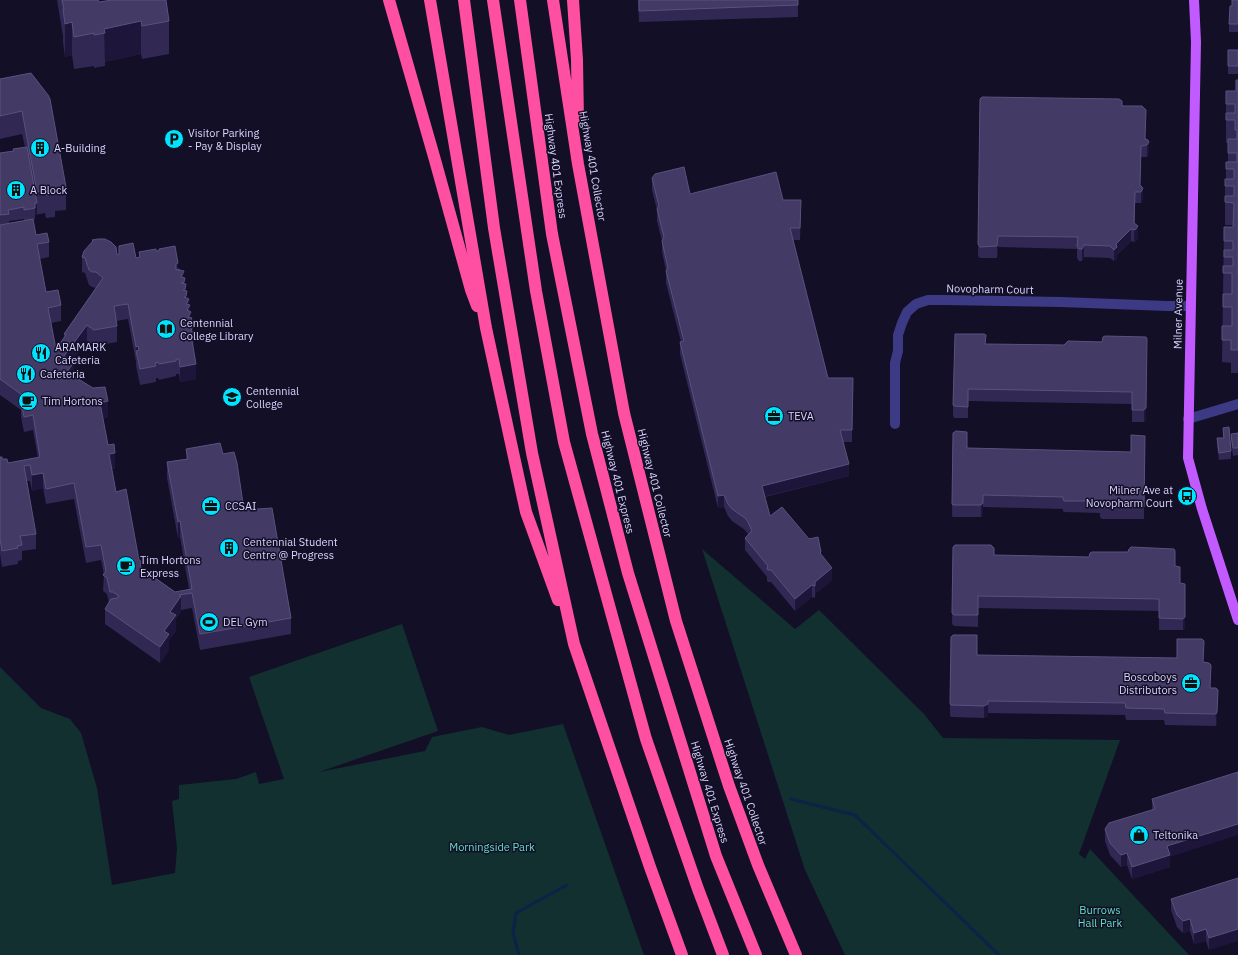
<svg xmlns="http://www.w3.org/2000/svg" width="1238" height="955" viewBox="0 0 1238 955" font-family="'IBM Plex Sans',sans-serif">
  <rect width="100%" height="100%" fill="#130f26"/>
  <path fill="#12302f" d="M702 549 795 629 819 610 924 714 943 738 1120 740 1079 854 1085 859 1090 849 1189 955H845L805 870Z
    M402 624 438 731 319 772 425 751 432 737 482 727 509 735 563 724 644 955H0V667L41 708 70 719 81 733 97 788 112 885 175 873 177 849 172 801 179 799V785L236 779 256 772 259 784 284 779 249 677Z"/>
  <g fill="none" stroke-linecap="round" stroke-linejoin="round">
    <path stroke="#0c2248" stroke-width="3" d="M791 799 855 815 999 955
      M519 955 513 933 516 913 567 885"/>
    <path stroke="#3d3a85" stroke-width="10" d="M1188 419 1238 404
      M895 424V363L898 351V335L902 323 907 312 916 304 928 300H943L1061 302 1167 306H1190"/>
    <path stroke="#c25bff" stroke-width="10" d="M1194 0 1196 42 1188 458 1202 509 1238 620"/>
    <path stroke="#ff4fa3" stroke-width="12" d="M389 0 435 160 471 290 477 306
      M430 0 486 328 526 512 558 600
      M464 0 494 228 532 453 574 644 650 867 682 955
      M493 0 536 291 564 442 646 739 698 889 723 955
      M520 0 552 234 592 434 628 573 716 856 756 955
      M553 0 578 164 624 413 676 621 729 786 758 865 796 955
      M573 0 577 60 578 121"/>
  </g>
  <path fill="#312854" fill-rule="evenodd" d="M57 0H98L99 2 169 21V54L142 59 141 54 105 62V66L94 68V66L74 69 72 55 65 57 63 42V36Z
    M638 0H798V17L639 22Z
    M1238 0V32H1229V24L1232 6Z
    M1228 50H1238V74H1228Z
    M31 73 66 187V210L55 211V217L46 218 45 213 35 215V219L33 220 36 235 49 242V257L40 259 46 292 61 305V321L51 323 56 349 64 337V334L96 288 92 287 89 285 85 273 82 272V257L92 242V240L117 255 136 258 139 257V252L156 251H159V249L178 269 184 277 193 331 194 347V350L196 379 180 382 179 374H176V376L159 380 158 378H156V382L140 385 136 366V362L128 319 116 321 117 326V342L94 346 87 341 72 361 74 376 108 417 103 418 108 445 115 468 112 469 116 492 142 569 175 592 189 589 180 537 178 538 167 478V462L186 459V449L223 454 244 510 291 618V634L200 650 192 608 181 610V612L176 619V631L169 640V650L160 663 105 624V609L109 603 107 594 103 591 104 575 101 560 86 563 74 499 46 504 43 488 32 491 30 481H27L36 534V549L22 551V560L18 561V564L2 567 0 554V457L8 463 38 458 33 430 24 432 21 417V410L0 395V153L13 151V149L25 147 22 134 0 139V79ZM24 219V221L9 223V221Z
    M1238 80V373H1231V363L1222 362 1224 227H1233V225H1225V179H1226V162H1228V143H1226V91H1236Z
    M980 99 1122 106 1146 139 1149 154 1147 157H1141L1140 185 1143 200 1141 203H1135V223L1138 238 1136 241 1134 242 1131 241 1117 255V259L1114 261 1110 258 1084 257 1082 261H1079L1077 258V249L998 247 997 258H980L978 256Z
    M652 178 690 194 783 200 801 212 800 240H793L828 378H853L852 442H843L849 476 765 497 770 516 809 539 821 552V555L832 580 815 594V598L812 597 795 611 771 582H768L767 581V577L745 550V538L748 534 745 530 732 521 728 516 724 507 718 508 680 354V342H681L666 283V271L662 252V241L657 221V210L652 190Z
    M1146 337V420L1144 422H1132V404L968 401V418H954L953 416V405L986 344 1064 345Z
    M1238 423V455L1233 456 1231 442V434L1238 433Z
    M1223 428 1231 451V459L1219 460 1217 446V438H1223Z
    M953 433 967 448 1131 452 1145 436 1144 519H1102L1100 517V513L1064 512 1063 511V509L983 507V515L981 517H953L952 516Z
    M953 547 994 555 1175 566 1180 583 1185 628 1183 630H1159V611L978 608V627L954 626 952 624Z
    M977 655 1204 662 1211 688 1217 724 1216 726 1165 725 1164 720H1126L1125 715 988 713V716L984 718 951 717 950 715V703Z
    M1152 799 1170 857V867L1132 879 1127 865 1121 867 1110 855 1105 841V829L1152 810Z
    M1238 878 1209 950 1206 941 1194 944 1190 931 1183 933 1177 927 1171 910V899Z"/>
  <path fill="#1d163a" d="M141 21V54L105 62 104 29Z
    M72 22V55L65 57V24Z
    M1149 142V154L1147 157V145Z
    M1143 188V200L1141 203V192Z
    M1135 192 1134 230 1138 226V238L1136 241 1134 242V223Z
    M35 203H37V215H35Z
    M1131 229V241L1117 255V259L1114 261V250L1116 244Z
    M998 236V247L997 258V246Z
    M1084 245V257L1082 261V249Z
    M178 263V279L176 264Z
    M184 271V282L185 278V289L186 284V295L187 291V303L189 299V307L190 305V314L191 312V320L192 318V328L193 325V335L194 332V347L193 352 189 353 181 277Z
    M87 325V341L64 372V356Z
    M1147 339 1146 420 1144 422V410Z
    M138 346V362L136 351V362V347Z
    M74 362V378L67 372Z
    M196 364V379L180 382V367Z
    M108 401V417L100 419V403Z
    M115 453V468L109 469V454Z
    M849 464V476L762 497V486Z
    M43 473V488L32 491V475Z
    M724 495V507L718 508V496Z
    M983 503V515L981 517V505Z
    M180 521V537L178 538V522Z
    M142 562V577L140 564Z
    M832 568V580L815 594V598V582Z
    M1185 584V628L1183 630V619Z
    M812 585V597L795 611V599Z
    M181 596V612L176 619V631L169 640V650L160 663V647L170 612Z
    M1218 690 1217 724 1216 726V714Z
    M988 701V716L984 718V706Z
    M1238 824V835L1170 857V867L1132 879V867L1167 846Z
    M1127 853V865L1121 867V855Z
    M1190 919V931L1183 933V921Z
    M1206 929V941L1194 944V933Z
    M1238 929V941L1209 950V938Z"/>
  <path fill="#433a66" stroke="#5a527e" d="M62 0H98L99 2 112 0H166L169 21 142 26 141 21 104 29 105 33 94 35V33L74 37 72 22 65 24 63 9H64Z
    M639 0H798V5L639 11Z
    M1232 0H1238V24H1229L1230 6H1232Z
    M1228 50H1238V66H1228Z
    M31 73 48 95 50 99 66 187 54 189 55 194 46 195 45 190 37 192 22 111 0 116V79Z
    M1236 80H1238V350H1231V340H1222V326H1232V307H1223V294H1232V273H1223V266H1233V257H1224V250H1233V241H1224V227H1233L1234 203 1225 202V196H1234V186H1225V179H1234V169H1226V162H1237V153H1228V139H1237V130H1235V120H1226V113H1235V104H1226V91H1236Z
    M982 97 1119 99 1122 101V106H1142L1146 110 1145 139 1148 140 1149 142 1147 145 1141 146 1140 185 1143 188 1141 192H1135L1134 223 1138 226 1136 229 1134 230 1131 229 1116 244 1117 247 1114 250 1110 246 1084 245 1082 249H1079L1077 246 1078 237 998 236 997 246 980 247 978 244 980 99Z
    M27 147 37 203H35V208L24 210V207L8 210 9 214 0 215V153L14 151 13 149Z
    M684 167 690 194 776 172 783 200H801L800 228H790L828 378H853L852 430H840L849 464 762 486 770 516 782 507 809 539 818 537 821 552 820 553 832 568 815 582V586L812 585 795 599 771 570H768L767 569 768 566 745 538 752 531 748 522 745 518 732 509 728 504 724 495 718 496 680 342 684 341 666 271 668 268 662 241 664 237 657 209 659 206 652 178 655 174Z
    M33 219 36 235 47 233 49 242 37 244 46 292 58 290 61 305 48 308 56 349 66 335 64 334 103 278 96 272H92L89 270 85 258 82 257 84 251 93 241 92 240 98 239H105L111 242 116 247 117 255 119 254V246L133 243 136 258 140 257 139 252 156 249V251H159V249L175 246 178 263 176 264V270L179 269V271L180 270 184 271 181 277 185 278 184 282 181 283 186 284 185 289 183 290 187 291 186 296 184 297 189 299 187 303 186 304 190 305 187 310 191 312 188 317 192 318 189 324 193 325 191 331 194 332 193 336 189 337 190 341H192L196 364 180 367 179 359H176V361L159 364 158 362 155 363 156 366 140 369 136 351 139 350 138 346 136 347 128 304 114 306 117 326 94 330 87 325 64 356 74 362 67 372 93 388 105 387 108 401 100 403 108 445 114 444 115 453 109 454 116 492 126 489 139 560 142 562 140 564 141 568 175 592 192 589 180 521 178 522 167 462 188 459 186 449 220 443 223 454 234 452 237 463 244 510 272 508 291 618 200 634 192 593 179 595 181 596 170 612 176 615 164 631 169 634 160 647 105 609 111 599 117 598 119 596 113 592H110L107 578 103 575 106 571 101 545 86 547 74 483 46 489 43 473 32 475 30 465 24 466 36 534 20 536 22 545 17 546 18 548 2 551 0 538V457H2V459H7L8 463 40 457 33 415 24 417 21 401 25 400V397L0 379V225Z
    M955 334H984L986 335 985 344 1064 345 1068 341 1102 342 1103 337 1105 336 1146 337 1147 339 1146 408 1144 410H1132V392L968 389V407L954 406 953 405Z
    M1229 427 1231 451 1219 453 1217 438H1224L1223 428Z
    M956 431 967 432V448L1131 452V435L1145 436 1144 507H1102L1100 506V501H1064L1063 499V497L983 495V503L981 505H953L952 504 953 433Z
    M1238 433V448H1233L1231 434Z
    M955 545H991L994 548V555L1089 557 1090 553 1092 552H1128L1129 549 1131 547 1174 549 1175 551V566L1180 567V583L1185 584V617L1183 619 1159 618V599L978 596V615H954L952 613 953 547Z
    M953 635H977V655L1177 658V639H1202L1204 641 1203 662 1209 663 1211 665 1210 688H1216L1218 690 1217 712 1216 714 1165 713 1164 709 1126 708 1125 703 988 701V704L984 706 951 705 950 703 951 637Z
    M1238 772V824L1167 846 1170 855 1132 867 1127 853 1121 855 1110 843 1105 829 1109 823 1155 809 1152 799Z
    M1238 878V929L1209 938 1206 929 1194 933 1190 919 1183 921 1177 915 1171 899Z"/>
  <defs>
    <symbol id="parking-disc" viewBox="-11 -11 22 22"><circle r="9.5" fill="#00e5ff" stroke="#130f26"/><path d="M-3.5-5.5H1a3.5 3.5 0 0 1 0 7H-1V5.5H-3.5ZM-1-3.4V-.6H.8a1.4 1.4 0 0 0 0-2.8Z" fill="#111"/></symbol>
    <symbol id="building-disc" viewBox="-11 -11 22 22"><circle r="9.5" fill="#00e5ff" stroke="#130f26"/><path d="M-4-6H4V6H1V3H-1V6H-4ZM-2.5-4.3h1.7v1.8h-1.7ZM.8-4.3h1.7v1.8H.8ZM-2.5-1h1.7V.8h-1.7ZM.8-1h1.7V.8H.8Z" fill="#111"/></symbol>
    <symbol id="library-disc" viewBox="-11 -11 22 22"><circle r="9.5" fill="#00e5ff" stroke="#130f26"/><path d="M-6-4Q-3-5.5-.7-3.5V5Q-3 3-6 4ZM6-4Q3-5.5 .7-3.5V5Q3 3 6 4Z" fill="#111"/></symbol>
    <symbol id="restaurant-disc" viewBox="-11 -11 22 22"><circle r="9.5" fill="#00e5ff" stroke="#130f26"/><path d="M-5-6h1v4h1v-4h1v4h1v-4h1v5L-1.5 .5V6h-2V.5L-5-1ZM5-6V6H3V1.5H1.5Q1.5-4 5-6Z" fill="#111"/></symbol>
    <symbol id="university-disc" viewBox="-11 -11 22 22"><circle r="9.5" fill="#00e5ff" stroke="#130f26"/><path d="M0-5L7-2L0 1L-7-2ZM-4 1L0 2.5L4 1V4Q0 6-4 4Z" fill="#111"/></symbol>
    <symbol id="cafe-disc" viewBox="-11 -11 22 22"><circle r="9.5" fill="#00e5ff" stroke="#130f26"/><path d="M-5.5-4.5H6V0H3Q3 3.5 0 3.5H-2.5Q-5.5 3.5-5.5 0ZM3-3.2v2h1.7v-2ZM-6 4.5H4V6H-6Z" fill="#111"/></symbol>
    <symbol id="office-disc" viewBox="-11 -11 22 22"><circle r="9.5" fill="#00e5ff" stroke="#130f26"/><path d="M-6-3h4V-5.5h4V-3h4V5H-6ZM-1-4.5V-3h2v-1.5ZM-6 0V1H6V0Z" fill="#111"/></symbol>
    <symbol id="bus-disc" viewBox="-11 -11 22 22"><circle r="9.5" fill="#00e5ff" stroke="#130f26"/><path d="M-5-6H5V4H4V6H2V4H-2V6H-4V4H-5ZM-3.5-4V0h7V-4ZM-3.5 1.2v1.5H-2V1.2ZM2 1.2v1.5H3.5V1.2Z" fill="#111"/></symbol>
    <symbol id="stadium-disc" viewBox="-11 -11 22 22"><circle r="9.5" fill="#00e5ff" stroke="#130f26"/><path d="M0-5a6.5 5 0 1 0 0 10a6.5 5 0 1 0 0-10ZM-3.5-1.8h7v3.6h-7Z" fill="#111"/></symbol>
    <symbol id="shop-disc" viewBox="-11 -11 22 22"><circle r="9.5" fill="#00e5ff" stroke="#130f26"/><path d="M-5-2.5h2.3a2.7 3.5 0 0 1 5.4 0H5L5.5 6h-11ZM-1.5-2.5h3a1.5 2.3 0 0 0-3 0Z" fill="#111"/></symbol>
  </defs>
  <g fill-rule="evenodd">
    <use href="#parking-disc" x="163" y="128" width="22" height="22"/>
    <use href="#building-disc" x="29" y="137" width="22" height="22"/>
    <use href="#building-disc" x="5" y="179" width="22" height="22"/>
    <use href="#library-disc" x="155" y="318" width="22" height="22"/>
    <use href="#restaurant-disc" x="30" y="342" width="22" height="22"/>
    <use href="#restaurant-disc" x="15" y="363" width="22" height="22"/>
    <use href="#university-disc" x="221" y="386" width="22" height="22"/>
    <use href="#cafe-disc" x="17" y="390" width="22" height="22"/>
    <use href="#office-disc" x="763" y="405" width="22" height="22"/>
    <use href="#bus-disc" x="1176" y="485" width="22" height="22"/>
    <use href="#office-disc" x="200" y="495" width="22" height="22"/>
    <use href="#building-disc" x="218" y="537" width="22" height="22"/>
    <use href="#cafe-disc" x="115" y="555" width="22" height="22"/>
    <use href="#stadium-disc" x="198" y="611" width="22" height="22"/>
    <use href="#office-disc" x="1180" y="672" width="22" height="22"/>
    <use href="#shop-disc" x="1128" y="824" width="22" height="22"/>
  </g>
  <g text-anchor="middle" stroke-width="3" stroke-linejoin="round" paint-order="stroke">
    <g font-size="11" fill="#d9d4ff" stroke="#130f26" text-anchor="start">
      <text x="188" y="137">Visitor Parking<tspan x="188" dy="13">- Pay &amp; Display</tspan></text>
      <text x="54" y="152">A-Building</text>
      <text x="30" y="194">A Block</text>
      <text x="180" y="327">Centennial<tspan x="180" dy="13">College Library</tspan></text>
      <text x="55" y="351">ARAMARK<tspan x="55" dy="13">Cafeteria</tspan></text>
      <text x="40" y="378">Cafeteria</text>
      <text x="246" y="395">Centennial<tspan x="246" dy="13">College</tspan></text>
      <text x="42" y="405">Tim Hortons</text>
      <text x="788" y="420">TEVA</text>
      <text x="1173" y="494" text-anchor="end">Milner Ave at<tspan x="1173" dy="13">Novopharm Court</tspan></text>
      <text x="225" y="510">CCSAI</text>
      <text x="243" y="546">Centennial Student<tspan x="243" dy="13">Centre @ Progress</tspan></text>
      <text x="140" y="564">Tim Hortons<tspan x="140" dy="13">Express</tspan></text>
      <text x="223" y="626">DEL Gym</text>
      <text x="1177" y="681" text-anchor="end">Boscoboys<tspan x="1177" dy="13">Distributors</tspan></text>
      <text x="1153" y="839">Teltonika</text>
    </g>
    <g font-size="11" fill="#d9d4ff" stroke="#130f26">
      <text transform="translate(556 166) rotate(82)" y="4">Highway 401 Express</text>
      <text transform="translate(593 166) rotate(80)" y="4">Highway 401 Collector</text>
      <text transform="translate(990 289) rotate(1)" y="4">Novopharm Court</text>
      <text transform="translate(1178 314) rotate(-89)" y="4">Milner Avenue</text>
      <text transform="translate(618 482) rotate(76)" y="4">Highway 401 Express</text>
      <text transform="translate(655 483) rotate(76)" y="4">Highway 401 Collector</text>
      <text transform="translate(710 792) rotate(73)" y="4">Highway 401 Express</text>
      <text transform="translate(746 792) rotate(71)" y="4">Highway 401 Collector</text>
    </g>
    <g font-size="11" fill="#5fe0c0" stroke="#130f26">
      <text x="492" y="851">Morningside Park</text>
      <text x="1100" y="914">Burrows<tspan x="1100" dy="13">Hall Park</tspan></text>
    </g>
  </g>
</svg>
